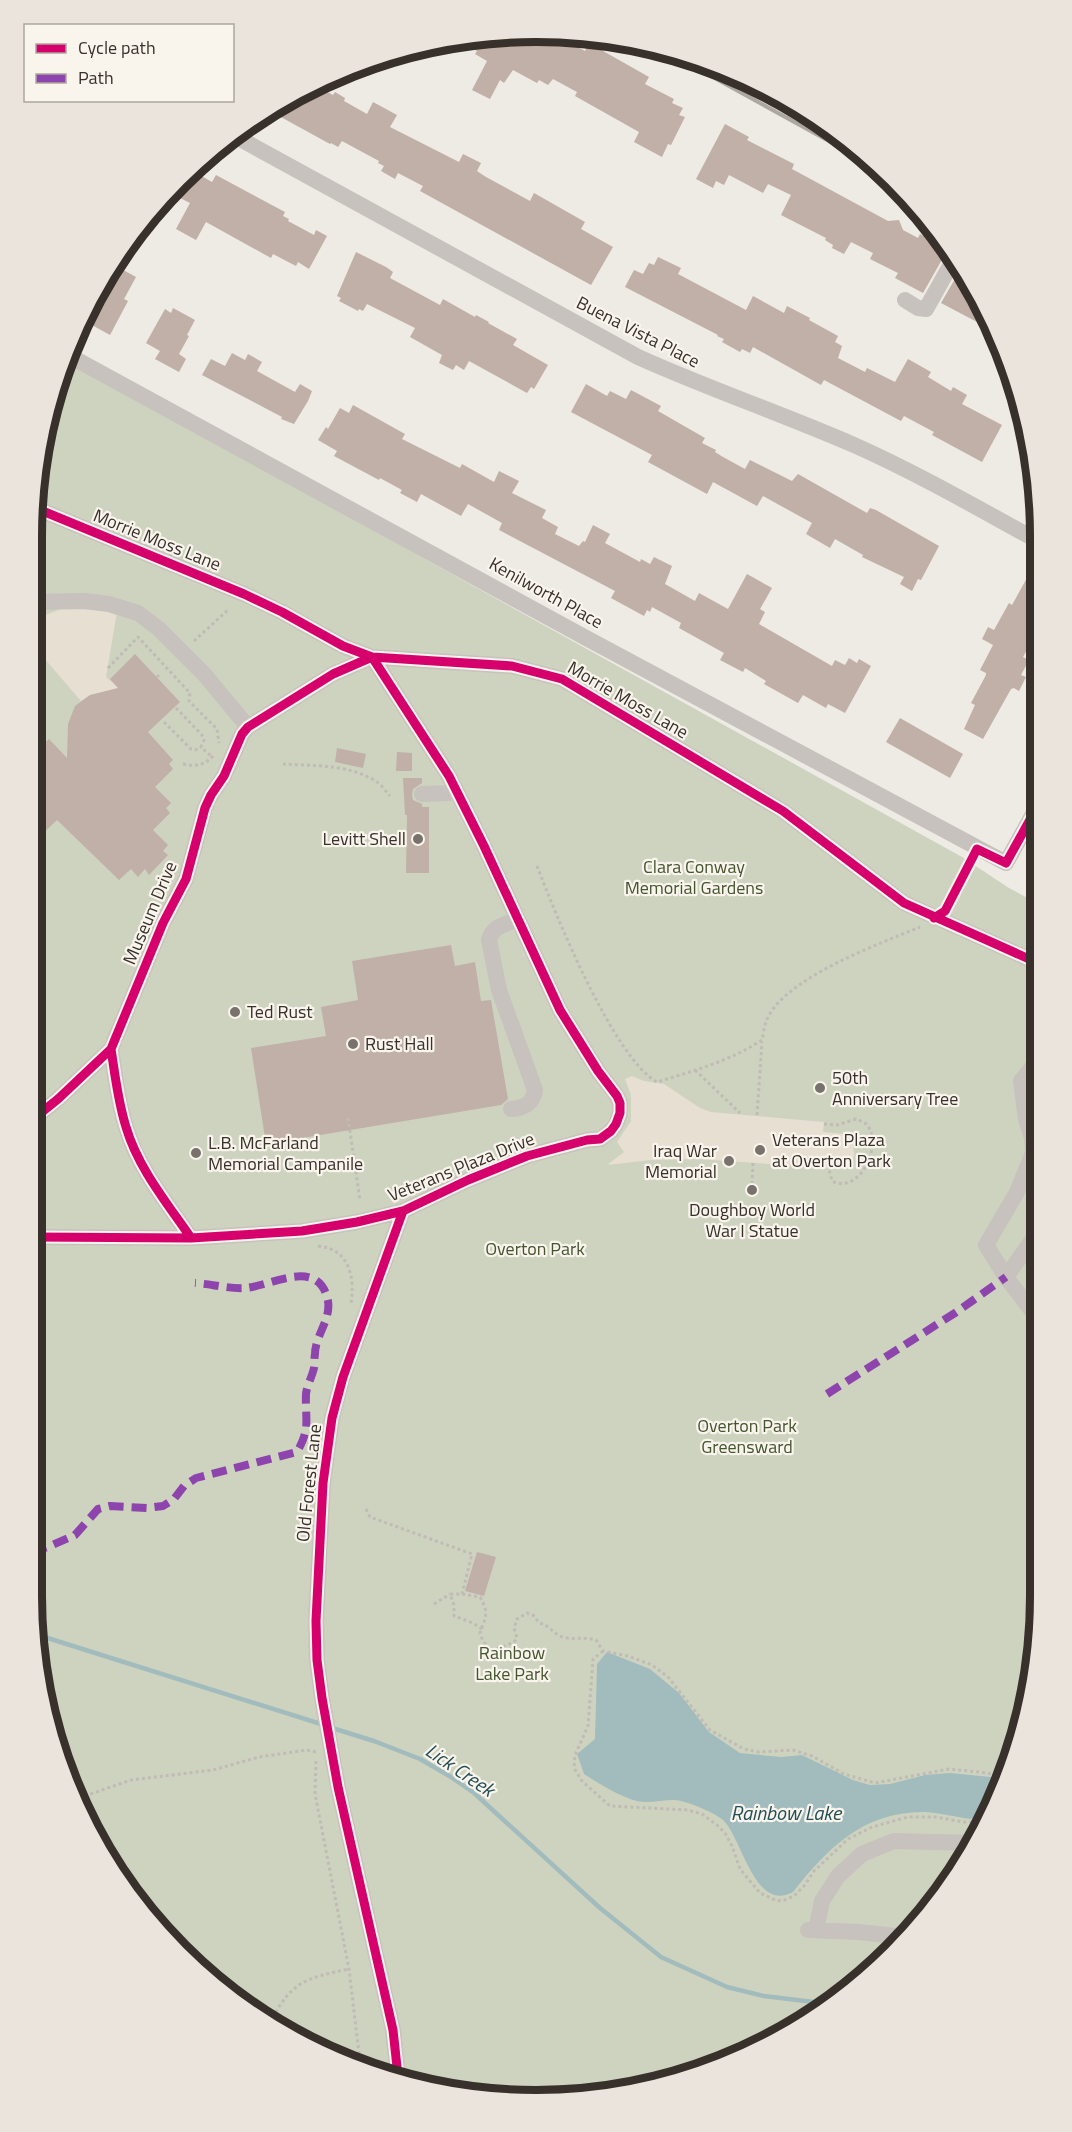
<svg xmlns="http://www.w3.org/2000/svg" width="1072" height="2132" viewBox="0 0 1072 2132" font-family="'Titillium Web',sans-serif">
  <rect width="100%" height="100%" fill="#eeeae4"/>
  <path fill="#ced3bf" d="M66 360 962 857 1009 888 1037 903 1039 1629 1023 1726 989 1819 893 1952 759 2049 602 2096 437 2091 283 2033 203 1975 136 1903 58 1759 32 1596 33 503 49 406Z"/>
  <path fill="#e7dfd2" d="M69 606 117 612 106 677 120 689 90 695 81 701 32 644V620Z
    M632 1076 644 1081 664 1084 700 1108 711 1112 824 1122 823 1132 843 1134 853 1142 854 1156 848 1165 827 1168 698 1159 651 1160 607 1165 624 1152 617 1142 631 1121V1095L625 1079Z"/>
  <path fill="#a2bcbe" d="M607 1652 650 1669 679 1693 709 1732 740 1753 781 1757 802 1755 853 1780 870 1785 890 1784 925 1775 950 1773 991 1777 1000 1786C998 1802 986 1813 971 1819 956 1817 941 1813 925 1812 864 1811 828 1848 793 1892 755 1913 742 1839 724 1821 716 1813 685 1800 674 1800 662 1800 648 1804 637 1801 618 1796 600 1784 584 1774L577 1754 595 1739 597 1664Z"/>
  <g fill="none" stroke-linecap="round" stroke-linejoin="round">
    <path stroke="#a2bcbe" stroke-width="4.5" d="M38 1635 321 1724
      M332 1728 374 1741 420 1759 451 1777 474 1793 600 1908 661 1957 727 1987 764 1996 822 2003"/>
  </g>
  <path fill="#c0b0a7" d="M552 33 585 51 589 43 649 77 645 84 674 99 672 103 683 108 679 115 685 117 671 145 668 144 662 157 634 142 639 132 575 96 577 92 553 79 548 85 539 80 537 83 513 70 504 83 500 80 490 99 472 90 487 61 475 54 477 51 456 39 470 36Z
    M315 85 333 95 335 92 345 98 344 101 367 114 373 102 397 115 390 127 459 162 463 154 481 163 477 171 486 177 530 201 534 193 585 222 581 229 613 247 591 285 420 191 423 186 398 173 395 179 381 171 384 166 378 163 379 161 342 141 338 147 331 143 330 144 279 116 291 96Z
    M725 124 749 137 747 140 794 164 792 169 888 221 899 220 903 230 918 238 920 234 948 249 923 293 895 278 898 273 870 259 873 253 851 242 844 254 832 248 833 245 825 240 826 238 781 215 791 195 768 184 763 193 729 175 724 185 716 181 713 188 696 179Z
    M191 170 212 182 216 175 285 212 283 216 289 219 288 221 314 235 316 230 327 236 309 269 298 262 296 266 273 254 271 258 206 222 196 240 176 229 190 203 170 193Z
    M356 252 386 267 393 272 390 278 440 305 443 299 475 317 476 315 489 322 488 323 517 339 513 345 548 365 534 389 531 387 527 393 469 361 464 370 456 365 453 370 439 363 442 355 410 337 415 328 367 304 363 311 359 309 358 311 339 301 341 298 337 296Z
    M658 257 681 268 678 274 746 310 753 296 784 313 787 306 810 318 809 320 838 336 835 342 842 346 838 358 865 372 867 368 895 382 908 359 931 372 928 377 951 391 953 387 967 395 962 404 1002 425 982 462 932 435 934 432 904 416 901 421 824 380 821 385 753 347 750 353 742 349 740 352 722 342 724 339 717 336 718 335 625 287 634 270 643 274 649 263 654 265Z
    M114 265 136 277 124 299 128 301 110 335 81 319Z
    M960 270 971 289 996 332 941 303Z
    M173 308 195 320 187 335 189 336 179 354 186 359 179 372 155 359 160 351 146 343 165 309 171 313Z
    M232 353 245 360 248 354 262 362 257 371 295 392 300 384 312 391 308 401 294 424 281 419 282 417 202 375 211 359 225 366Z
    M586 384 607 396 610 391 626 399 631 390 661 406 658 411 705 438 702 443 716 450 715 452 723 457 745 469 750 460 792 481 798 474 867 513 870 508 876 510 939 546 921 580 918 579 912 591 900 584 904 577 862 557 863 555 835 539 830 548 806 534 812 523 763 496 757 506 713 482 707 494 648 462 652 455 571 412Z
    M353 405 405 434 402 439 460 468 462 464 494 482 499 471 519 481 512 493 546 510 542 518 558 527 555 534 579 546 583 541 585 542 593 525 610 534 605 543 640 562 641 559 650 564 654 557 672 566 665 584 695 601 699 593 728 609 747 574 772 588 760 609 765 612 759 624 832 666 835 660 845 665 849 658 857 663 859 659 871 666 845 713 828 704 826 708 803 695 798 703 764 684 766 681 745 668 743 672 720 660 724 653 679 628 681 623 652 607 650 612 647 610 644 616 611 598 615 591 499 530 502 523 468 504 461 516 421 494 417 502 400 493 402 490 380 478 379 480 334 456 337 451 318 440 326 427 328 429 340 408 349 413Z
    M1028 576 1036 581 1037 632 1023 657 1029 660 1021 675 1026 677 1019 691 1014 688 1011 689 983 739 964 729 975 705 971 703 986 675V673L980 670 993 645 982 639 988 627 994 630 1009 603 1012 605Z
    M135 654 180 702 148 732 173 760 169 764 173 769 155 787 171 803 166 808 170 813 153 830 168 845 163 851 168 855 149 875 145 869 138 877 131 869 119 880 57 820 32 844V755L49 739 67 758 68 724 75 706 90 695 118 688 110 679Z
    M900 718 963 754 950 778 886 742Z
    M337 748 366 754 363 768 335 762Z
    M397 752 412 753V771H396Z
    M403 778H422V783L413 789 412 795 413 800 422 804V807H429V873H406L407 815H405Z
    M451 945 455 966 475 962 481 1001 491 1000 508 1099 501 1105 266 1144 251 1048 326 1036 321 1007 358 1000 352 961Z
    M477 1552 496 1557 484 1596 465 1591Z"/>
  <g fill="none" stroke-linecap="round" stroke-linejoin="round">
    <path stroke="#c0bbb5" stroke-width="3" stroke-dasharray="3 3" stroke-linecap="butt" d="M194 641 229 609
      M108 668 138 637 190 693 189 701 217 729 219 743
      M157 677 159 675
      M176 708 202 735 204 740 201 747 212 757
      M164 722 191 749 195 750 201 747
      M183 764C196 767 205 765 214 755
      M283 764C313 766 350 764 377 782 382 785 386 792 390 796
      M537 866C556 916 614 1058 657 1082 693 1071 730 1061 762 1040 763 1035 764 1028 766 1022 781 979 879 944 920 927
      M947 907 970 862
      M695 1070 740 1113
      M757 1115 762 1042
      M348 1118 360 1200
      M824 1124 837 1125 856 1119C859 1121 863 1121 865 1123 885 1140 861 1196 832 1181L827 1161
      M752 1184 753 1162
      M318 1246C350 1249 355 1278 351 1304
      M366 1509 370 1517 472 1554 462 1594
      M434 1604 450 1594
      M482 1629 473 1623 454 1616V1605L450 1594H462L480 1597C489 1612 486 1617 480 1633L483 1641 491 1651 514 1642 517 1638 514 1628 517 1619 527 1613 533 1615 539 1623C549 1625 552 1632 560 1636 571 1641 584 1636 596 1640L603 1651 628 1656 652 1665 668 1677 710 1730 744 1749 759 1752 793 1750 812 1756 844 1774 875 1783 949 1769 988 1773 999 1777 1002 1783
      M603 1651 593 1659 588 1726 575 1755 574 1768 582 1781 610 1806 688 1810 702 1814 717 1825 725 1833 732 1846 740 1869 760 1893 777 1901 785 1900 794 1896 804 1886 814 1871 848 1839 872 1827 908 1817H936L963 1822H976L991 1812
      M316 1761 315 1794 349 1969 360 2062
      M79 1798 131 1780 213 1770 259 1757 307 1750 316 1752
      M270 2023C291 1981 306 1978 349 1969"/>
    <path stroke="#c7c2bd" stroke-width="16" d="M233 135 638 357C709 389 783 414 854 445 917 473 976 507 1036 540
      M905 300 918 308 926 309 954 259
      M68 355 588 639 1006 863 1037 807
      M33 507 244 594 282 612 343 646 372 657 512 666 562 679 783 811 904 903 1038 963
      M32 602 84 601 109 604 138 613 159 629 204 674 248 727
      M422 794 449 793 456 790
      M111 1049C115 1075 118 1102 126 1127 138 1168 167 1203 191 1238
      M1038 1060 1021 1081 1026 1119 1032 1138 1033 1153 1017 1192 986 1245 1006 1277 1039 1320
      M511 1109C524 1108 533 1104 535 1090L499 990 489 940C492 926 507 924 518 919
      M32 1120 58 1099 111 1049 163 923 186 879 205 808 211 795 224 776 242 734 248 727 333 674 372 657
      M32 1237 191 1238 302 1231 357 1222 403 1211 468 1180 527 1156 587 1140 600 1139 611 1131 616 1124 620 1113V1103L617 1096 598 1071 560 1010 484 846 449 776 372 657
      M1006 1277 1038 1232
      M808 1930 859 1932 904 1937
      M816 1930 822 1901 838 1876 862 1854 894 1841 971 1843
      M398 2076 393 2030 338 1787 322 1698 317 1660 316 1621 323 1483 332 1418 343 1377 403 1211"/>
    <path stroke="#aca7a2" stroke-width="21" d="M705 63 852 144"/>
    <path stroke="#8e44ad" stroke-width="8" stroke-dasharray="15 8" stroke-linecap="butt" d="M827 1394 955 1313 1006 1277
      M32 1552 48 1547 75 1535 98 1509 110 1506 147 1508 163 1506 174 1499 184 1486 196 1478 297 1452C311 1428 305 1420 306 1394 307 1385 312 1377 314 1368 315 1363 314 1359 315 1354 315 1336 331 1320 328 1301 319 1256 272 1286 245 1288 229 1289 211 1284 195 1283"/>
    <defs>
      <path id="cycleway" d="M705 63 852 144
        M33 507 244 594 282 612 343 646 372 657 512 666 562 679 783 811 904 903 1038 963
        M934 918 945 911 977 849 1006 863 1037 807
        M111 1049C115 1075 118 1102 126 1127 138 1168 167 1203 191 1238
        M32 1120 58 1099 111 1049 163 923 186 879 205 808 211 795 224 776 242 734 248 727 333 674 372 657
        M32 1237 191 1238 302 1231 357 1222 403 1211 468 1180 527 1156 587 1140 600 1139 611 1131 616 1124 620 1113V1103L617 1096 598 1071 560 1010 484 846 449 776 372 657
        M398 2076 393 2030 338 1787 322 1698 317 1660 316 1621 323 1483 332 1418 343 1377 403 1211"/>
    </defs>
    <use href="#cycleway" stroke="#f9f4ec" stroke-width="13"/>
    <use href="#cycleway" stroke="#d6006c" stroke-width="9"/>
  </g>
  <g fill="#78716c" stroke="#f9f4ec" stroke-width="2">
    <circle cx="418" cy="839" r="6"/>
    <circle cx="235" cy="1012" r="6"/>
    <circle cx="353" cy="1044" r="6"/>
    <circle cx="820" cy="1088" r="6"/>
    <circle cx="760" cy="1150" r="6"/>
    <circle cx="196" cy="1153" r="6"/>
    <circle cx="729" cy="1161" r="6"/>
    <circle cx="752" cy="1190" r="6"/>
  </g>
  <g text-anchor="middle" stroke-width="4.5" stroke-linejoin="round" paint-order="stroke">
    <g font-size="18" fill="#38302b" stroke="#f9f4ec">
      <text transform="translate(638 332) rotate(27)" y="6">Buena Vista Place</text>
      <text transform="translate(157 540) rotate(22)" y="6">Morrie Moss Lane</text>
      <text transform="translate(546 593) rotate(29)" y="6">Kenilworth Place</text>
      <text transform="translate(628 700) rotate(30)" y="6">Morrie Moss Lane</text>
      <text transform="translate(150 913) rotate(-67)" y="6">Museum Drive</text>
      <text transform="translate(461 1167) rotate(-22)" y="6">Veterans Plaza Drive</text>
      <text transform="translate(309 1483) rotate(-84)" y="6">Old Forest Lane</text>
    </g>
    <g font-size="18" fill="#38302b" stroke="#f9f4ec" text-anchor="start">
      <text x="406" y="845" text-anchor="end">Levitt Shell</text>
      <text x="247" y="1018">Ted Rust</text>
      <text x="365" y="1050">Rust Hall</text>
      <text x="832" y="1084">50th<tspan x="832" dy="21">Anniversary Tree</tspan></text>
      <text x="772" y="1146">Veterans Plaza<tspan x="772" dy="21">at Overton Park</tspan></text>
      <text x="208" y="1149">L.B. McFarland<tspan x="208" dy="21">Memorial Campanile</tspan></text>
      <text x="717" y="1157" text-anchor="end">Iraq War<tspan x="717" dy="21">Memorial</tspan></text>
      <text x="752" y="1216" text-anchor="middle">Doughboy World<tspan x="752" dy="21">War I Statue</tspan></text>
    </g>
    <g font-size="18" fill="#445530" stroke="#f9f4ec">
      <text x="694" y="873">Clara Conway<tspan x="694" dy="21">Memorial Gardens</tspan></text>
      <text x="535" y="1255">Overton Park</text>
      <text x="747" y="1432">Overton Park<tspan x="747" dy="21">Greensward</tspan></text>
      <text x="512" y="1659">Rainbow<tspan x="512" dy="21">Lake Park</tspan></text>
    </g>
    <g font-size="20" font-style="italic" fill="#234f57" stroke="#f9f4ec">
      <text transform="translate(460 1770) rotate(34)" y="7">Lick Creek</text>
      <text x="786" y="1820">Rainbow Lake</text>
    </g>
  </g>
  <path d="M0 0H1072V2132H0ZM536 42H536A494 494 0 0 1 1030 536V1596A494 494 0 0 1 536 2090H536A494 494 0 0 1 42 1596V536A494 494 0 0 1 536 42Z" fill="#eae4dd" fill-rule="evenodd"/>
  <path fill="none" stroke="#38302b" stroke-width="8" d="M536 42H536A494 494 0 0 1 1030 536V1596A494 494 0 0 1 536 2090H536A494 494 0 0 1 42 1596V536A494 494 0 0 1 536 42Z"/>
  <rect x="24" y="24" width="210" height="78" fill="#f9f4ec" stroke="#aca69f" stroke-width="1.5"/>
  <rect x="36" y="44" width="30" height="9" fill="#d6006c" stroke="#aca69f" stroke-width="1.5"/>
  <text x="78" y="54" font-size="18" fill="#38302b">Cycle path</text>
  <rect x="36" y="74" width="30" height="9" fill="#8e44ad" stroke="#aca69f" stroke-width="1.5"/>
  <text x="78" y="84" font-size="18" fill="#38302b">Path</text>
</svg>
